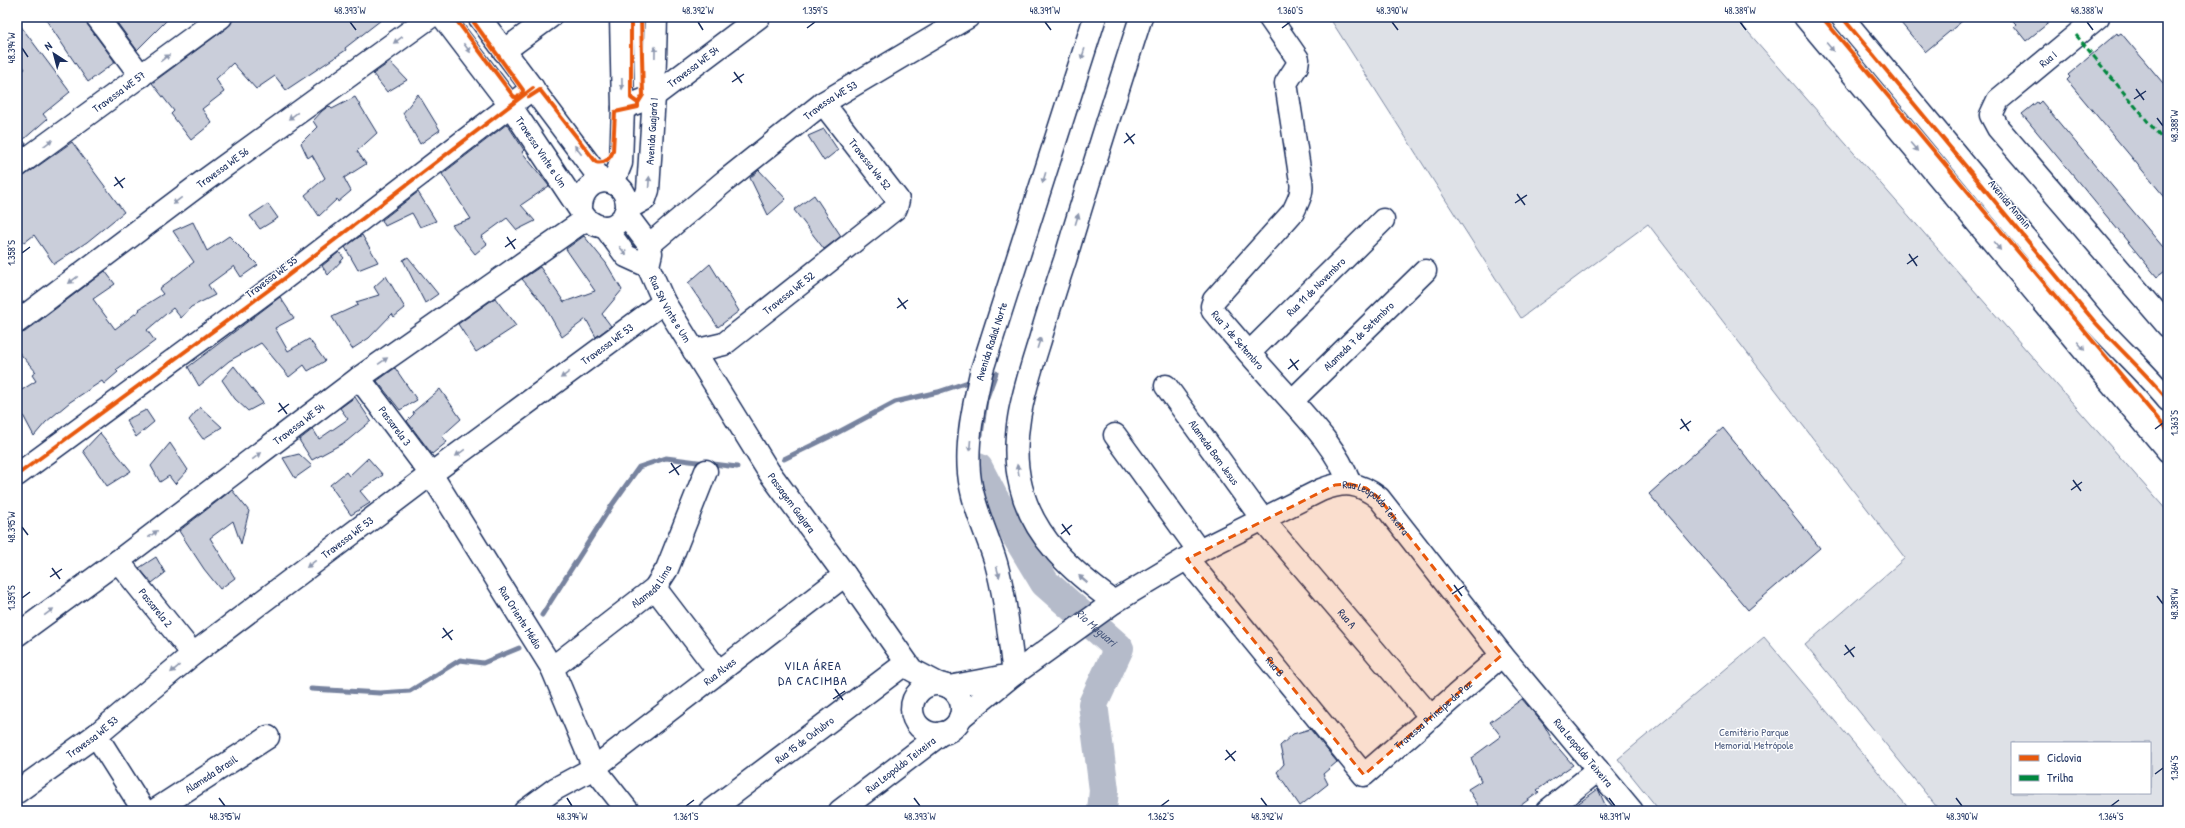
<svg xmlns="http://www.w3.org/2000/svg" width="2185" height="828" viewBox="0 0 2185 828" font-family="'Patrick Hand',sans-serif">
  <rect width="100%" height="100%" fill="#fff"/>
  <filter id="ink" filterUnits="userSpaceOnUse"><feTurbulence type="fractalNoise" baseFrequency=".025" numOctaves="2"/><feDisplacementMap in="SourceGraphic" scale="8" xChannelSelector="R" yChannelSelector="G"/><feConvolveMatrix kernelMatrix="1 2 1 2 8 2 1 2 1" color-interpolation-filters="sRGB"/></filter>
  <g filter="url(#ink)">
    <path fill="#dee1e7" stroke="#7c88a2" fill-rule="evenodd" d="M1329 17H1735L2168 512V811H1940L1805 645 1905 558 1648 224 1521 318ZM2012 743H2150V793H2012Z
      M1764 637 1911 811H1660L1618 759Z"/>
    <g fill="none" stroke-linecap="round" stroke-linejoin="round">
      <path stroke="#77839f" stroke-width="5" d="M981 435 986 400 996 373
        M784 459 835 434 895 402 938 392 974 380
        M542 615 612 505 639 467 666 458 737 467
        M311 689 380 693 410 691 460 660 483 663 519 648"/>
      <path stroke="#b5bbca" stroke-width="30" id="s1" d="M978 468 993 497 1045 583 1119 648 1093 704 1104 790 1102 811"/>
    </g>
    <path fill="#caceda" stroke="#1b2f5e" d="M44 17H85L87 24 115 62 88 82Z
      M113 17H170L137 50Z
      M233 17H385L345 48 346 50 286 90 275 76 256 89 233 63 216 79 224 92 202 109 212 123 191 140 171 114 174 111 152 83 228 27Z
      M1908 17H1967L1925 52 1901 23Z
      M2009 17H2056L2026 41 2014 26 2016 24Z
      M17 21 70 92 43 114 47 119 23 140 26 144 17 151V76L25 69 17 58Z
      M2117 33 2118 35 2121 33 2168 89V201L2067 80 2070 77 2068 75Z
      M390 62 407 80 387 92 373 74Z
      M418 94 440 130 420 144 403 113Z
      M355 97 377 133 357 151 366 164 344 178 351 191 338 202 337 199 319 216 305 195 325 178 312 155 308 158 301 143 317 127 313 121 322 111 329 106 332 109Z
      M2041 101 2168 253V269L2157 277 2022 114 2037 102 2038 104Z
      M507 124 524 150 522 152 549 186 521 205 535 221 517 230 507 218 481 237 487 244 475 254 452 225 471 219 442 174Z
      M824 129 838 150 824 161 808 136Z
      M72 142 124 212 87 242 54 264 34 235 24 243 17 231V178L24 176Z
      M759 170 786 199 768 215 750 178Z
      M418 192 436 221 420 227 412 213 385 226 382 220Z
      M814 195 841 236 824 249 794 210Z
      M268 204 278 218 260 229 250 216Z
      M193 222 207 251 229 236 258 265 241 277 234 266 208 285 215 295 191 307 181 318 173 308 147 330 155 341 116 370 118 372 104 384 102 381 70 402 46 422 34 436 17 404V393L36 381 32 375 36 372 17 350V334L25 332 105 271 115 284 93 299 115 329 140 310 139 309 163 294 159 289 194 262 173 231Z
      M362 235 378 262 358 270 345 247Z
      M584 236 606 263 622 290 602 314 611 326 596 337 586 319 562 337 544 305 522 279 540 267 564 302 595 291 566 249Z
      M339 252 344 258 328 275 322 266Z
      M408 257 438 294 425 303 403 260Z
      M710 264 739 311 718 327 688 283Z
      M386 276 405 308 394 317 392 314 369 338 352 349 332 317 358 305 356 302 379 295 374 287Z
      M280 297 294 318 275 328 288 351 309 339 325 361 308 371 304 365 289 377 261 343 229 361 199 386 188 367Z
      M495 298 516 326 476 352 458 324Z
      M234 366 263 403 248 411 235 399 222 380Z
      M395 368 417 400 400 410 377 381Z
      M440 389 461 419 442 436 447 442 432 454 407 421 414 414 413 412Z
      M355 397 371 421 347 441 312 460 299 440 313 429 319 439 348 419 340 408Z
      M200 407 222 427 203 439 189 420Z
      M146 410 154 422 136 437 126 420Z
      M1723 428 1820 548 1748 610 1649 494Z
      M100 433 131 471 107 486 83 451Z
      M170 443 188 470 175 484 169 476 160 482 151 466Z
      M299 454 312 466 295 478 283 458Z
      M368 458 383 475 360 491 370 503 351 515 330 485 346 472 349 476Z
      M232 490 249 511 241 544 233 521 210 538 235 578 220 589 204 569 179 531Z
      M156 557 165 573 152 583 139 568Z
      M1522 699 1544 725 1554 743 1573 765 1537 790 1539 792 1513 811H1482L1468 789 1481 781 1471 758 1501 736 1490 722Z
      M1310 729 1337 762 1323 774 1328 784 1300 806 1277 772 1284 764 1280 746 1293 734Z
      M1598 789 1608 811H1568Z"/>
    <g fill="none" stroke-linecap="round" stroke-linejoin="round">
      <defs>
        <g id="minor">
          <path d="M97 17 141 76"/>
          <path id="s2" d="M1269 17 1298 59 1297 66 1286 83 1300 175C1304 190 1300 198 1293 212L1214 300 1212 306 1213 311C1236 338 1258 364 1282 390 1308 419 1336 447 1350 484"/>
          <path d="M2098 17 1998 100 1991 115 1998 128 2168 326"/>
          <path d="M504 51 550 17"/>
          <path id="s3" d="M623 108 654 96 759 17"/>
          <path id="s4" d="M17 166 221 17"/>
          <path id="s5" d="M649 245 725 181 823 103 968 17"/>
          <path id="s6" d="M17 322 204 181 430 17"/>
          <path id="s7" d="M694 351 724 344 896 208 898 200 823 103"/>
          <path id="s8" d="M1249 353 1383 220"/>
          <path id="s9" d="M359 378 431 474 552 668 594 768 628 811"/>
          <path id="s10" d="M1166 386 1263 520 1431 717"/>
          <path id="s11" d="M1292 401 1425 271"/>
          <path d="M1115 435 1199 551"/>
          <path d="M17 475 281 281 533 88"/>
          <path id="s12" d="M1187 559 1364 775 1502 655"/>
          <path id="s13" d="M118 561 193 654"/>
          <path d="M655 588 719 672"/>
          <path id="s14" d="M552 668 655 588 667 569 706 471"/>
          <path d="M96 735 144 811"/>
          <path id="s15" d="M154 811 268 737"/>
          <path id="s16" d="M525 811 555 789 594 768 845 575"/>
          <path id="s17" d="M710 811 898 669"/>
          <path d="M1547 811 1598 770"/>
        </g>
        <g id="major">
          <path id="s18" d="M443 17 510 105 586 219C594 225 603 230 614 225 621 221 627 214 627 205 626 172 579 173 581 211"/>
          <path d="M479 17 602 181"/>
          <path d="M1805 17 2168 451"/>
          <path d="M1842 17 2094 321C2118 348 2145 372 2168 400"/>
          <path d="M613 183 621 163 623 108 621 17"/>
          <path id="s19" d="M627 209 645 199 648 190 654 96 656 17"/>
          <path id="s20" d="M625 213 649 245 651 253 648 266 664 302 769 472 845 575 912 670 939 684"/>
          <path d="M605 227 626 256 648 266"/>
          <path d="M1114 602C1073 572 1034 539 1021 487 1008 437 1025 388 1040 340 1048 313 1056 286 1065 260 1089 179 1115 98 1141 17"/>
          <path id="s21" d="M17 635 118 561 359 378 586 219"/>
          <path id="s22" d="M1014 674C1009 637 1006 599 996 563 987 533 972 505 969 473 966 440 974 405 981 373L1095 17"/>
          <circle cx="937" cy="709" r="25"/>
          <path d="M949 687 1011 675"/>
          <path id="s23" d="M960 718 1014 674 1114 602 1199 551 1321 490C1345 481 1358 482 1379 498L1502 655 1632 811"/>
          <path id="s24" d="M17 792 96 735 193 654 431 474 664 302"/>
          <path id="s25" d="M840 811 942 733"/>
        </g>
      </defs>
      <use href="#minor" stroke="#1b2f5e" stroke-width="25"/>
      <use href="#major" stroke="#1b2f5e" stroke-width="25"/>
      <use href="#minor" stroke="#fff" stroke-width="22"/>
      <use href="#major" stroke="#fff" stroke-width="22"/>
      <path stroke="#00873e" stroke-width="3" stroke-dasharray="6 3" stroke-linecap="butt" d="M2076 35 2168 146"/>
      <defs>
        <path id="cycleway" d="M454 17 514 97 522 96
          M470 17 523 90 522 96
          M631 17V98L638 103
          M1822 17 2168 431
          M1842 17 2094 321C2118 348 2145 372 2168 400
          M529 97 540 90 596 162C604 164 610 159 613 151L615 112 638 107V103L643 95 641 17
          M17 475 281 281 533 88"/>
      </defs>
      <use href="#cycleway" stroke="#fff" stroke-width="6"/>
      <use href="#cycleway" stroke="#e8590c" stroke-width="4"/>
    </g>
    <defs><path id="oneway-solid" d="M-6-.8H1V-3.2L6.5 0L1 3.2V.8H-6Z"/></defs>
    <g fill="#8d97ae">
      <use href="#oneway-solid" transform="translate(398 40) rotate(144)"/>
      <use href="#oneway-solid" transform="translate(1830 47) rotate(50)"/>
      <use href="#oneway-solid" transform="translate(467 48) rotate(53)"/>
      <use href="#oneway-solid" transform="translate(655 52) rotate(-89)"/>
      <use href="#oneway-solid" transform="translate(1083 54) rotate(108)"/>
      <use href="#oneway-solid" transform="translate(165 58) rotate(-36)"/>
      <use href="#oneway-solid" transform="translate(622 84) rotate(89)"/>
      <use href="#oneway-solid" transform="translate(293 116) rotate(144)"/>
      <use href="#oneway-solid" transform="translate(48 143) rotate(-36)"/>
      <use href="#oneway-solid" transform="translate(1914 147) rotate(50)"/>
      <use href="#oneway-solid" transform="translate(578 150) rotate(-127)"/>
      <use href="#oneway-solid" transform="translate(1044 178) rotate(107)"/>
      <use href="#oneway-solid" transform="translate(649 182) rotate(-86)"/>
      <use href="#oneway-solid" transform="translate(177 201) rotate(143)"/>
      <use href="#oneway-solid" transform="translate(1077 219) rotate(-73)"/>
      <use href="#oneway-solid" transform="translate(1997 246) rotate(50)"/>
      <use href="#oneway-solid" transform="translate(623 251) rotate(51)"/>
      <use href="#oneway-solid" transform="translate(73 280) rotate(143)"/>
      <use href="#oneway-solid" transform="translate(1039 343) rotate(-72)"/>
      <use href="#oneway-solid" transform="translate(2081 346) rotate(50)"/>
      <use href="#oneway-solid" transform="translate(383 361) rotate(-35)"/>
      <use href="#oneway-solid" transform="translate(565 375) rotate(144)"/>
      <use href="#oneway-solid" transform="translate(970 446) rotate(95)"/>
      <use href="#oneway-solid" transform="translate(460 453) rotate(144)"/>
      <use href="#oneway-solid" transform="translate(257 456) rotate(-37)"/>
      <use href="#oneway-solid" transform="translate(1018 470) rotate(-100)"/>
      <use href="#oneway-solid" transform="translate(153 534) rotate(-37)"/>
      <use href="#oneway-solid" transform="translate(311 564) rotate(143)"/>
      <use href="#oneway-solid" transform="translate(998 572) rotate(75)"/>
      <use href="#oneway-solid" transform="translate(1083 579) rotate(-140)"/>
      <use href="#oneway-solid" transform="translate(49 612) rotate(-36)"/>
      <use href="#oneway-solid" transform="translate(175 669) rotate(140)"/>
    </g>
  </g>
  <path fill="#e8590c" fill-opacity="0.2" stroke="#e8590c" stroke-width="3" stroke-dasharray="8 5" stroke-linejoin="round" d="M1350 484 1366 488 1379 498 1502 655 1364 775 1187 559 1335 485Z"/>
  <path fill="none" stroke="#1b2f5e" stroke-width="1.5" d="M350 22 356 30M698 22 703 30M1045 22 1051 30M1392 22 1398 30M1740 22 1746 30M2087 22 2093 30M807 28 815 22M1282 28 1290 22M22 48 28 57M734 72 742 83M732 82 744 74M2136 89 2144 100M2134 99 2146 91M2157 118 2163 126M1126 133 1134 144M1124 143 1135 134M115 177 123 188M114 186 125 178M1517 194 1525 205M1515 203 1527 195M507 237 515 249M505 247 516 239M22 253 30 247M1909 254 1917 266M1907 264 1918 256M898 298 906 309M897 308 908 300M1290 359 1298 370M1288 369 1299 360M279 403 287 414M278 412 289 404M1681 419 1689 431M1680 429 1691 421M2155 429 2163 423M671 463 679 475M669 473 681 465M2073 480 2081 491M2071 490 2082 482M1062 524 1070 535M22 527 28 535M1061 534 1072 525M52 568 60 579M50 577 62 569M1454 585 1462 596M1452 594 1464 586M2157 596 2163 604M22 598 30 592M443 628 452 640M442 638 453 630M1845 645 1854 657M1844 655 1855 647M835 689 843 700M833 699 845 691M1226 750 1235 761M1225 760 1236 751M2155 774 2163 768M219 798 225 806M567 798 572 806M914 798 920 806M1261 798 1267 806M1609 798 1615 806M1956 798 1962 806M686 806 694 800M1161 806 1169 800M2111 806 2119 800"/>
  <g text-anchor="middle" stroke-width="3" stroke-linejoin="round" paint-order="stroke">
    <g font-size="11" fill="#1b2f5e" stroke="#fff">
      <text transform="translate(2048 59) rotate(-40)" y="4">Rua I</text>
      <text dy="4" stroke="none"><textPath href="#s3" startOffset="82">Travessa WE 54</textPath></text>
      <text dy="4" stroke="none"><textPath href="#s4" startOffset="126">Travessa WE 57</textPath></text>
      <text dy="4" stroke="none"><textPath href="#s5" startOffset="232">Travessa WE 53</textPath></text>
      <text dy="4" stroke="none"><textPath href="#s19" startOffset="89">Avenida Guajará I</textPath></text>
      <text dy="4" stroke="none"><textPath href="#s18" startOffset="167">Travessa Vinte e Um</textPath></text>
      <text transform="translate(870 164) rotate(52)" y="4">Travessa We 52</text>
      <text dy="4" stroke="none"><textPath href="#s6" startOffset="257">Travessa WE 56</textPath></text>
      <text transform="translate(2010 204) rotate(50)" y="4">Avenida Ananin</text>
      <text transform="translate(271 277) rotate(-37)" y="4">Travessa WE 55</text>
      <text dy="4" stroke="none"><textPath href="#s8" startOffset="94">Rua 11 de Novembro</textPath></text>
      <text dy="4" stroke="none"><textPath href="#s7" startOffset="113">Travessa WE 52</textPath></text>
      <text dy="4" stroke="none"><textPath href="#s20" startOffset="110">Rua SN Vinte e Um</textPath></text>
      <text dy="4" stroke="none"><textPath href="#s11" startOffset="93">Alameda 7 de Setembro</textPath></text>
      <text dy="4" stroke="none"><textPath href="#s2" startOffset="378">Rua 7 de Setembro</textPath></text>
      <text dy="4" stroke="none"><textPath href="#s22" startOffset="341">Avenida Radial Norte</textPath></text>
      <text dy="4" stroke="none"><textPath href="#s24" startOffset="741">Travessa WE 53</textPath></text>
      <text dy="4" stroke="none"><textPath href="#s21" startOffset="352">Travessa WE 54</textPath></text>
      <text dy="4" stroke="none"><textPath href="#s9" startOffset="60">Passarela 3</textPath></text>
      <text dy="4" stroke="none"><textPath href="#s10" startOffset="82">Alameda Bom Jesus</textPath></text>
      <text dy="4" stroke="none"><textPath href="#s20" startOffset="339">Passagem Guajara</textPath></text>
      <text dy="4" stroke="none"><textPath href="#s23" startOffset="493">Rua Leopoldo Teixeira</textPath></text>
      <text dy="4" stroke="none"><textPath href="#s24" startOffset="417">Travessa WE 53</textPath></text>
      <text dy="4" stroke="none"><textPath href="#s14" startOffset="129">Alameda Lima</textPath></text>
      <text dy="4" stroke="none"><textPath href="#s13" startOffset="60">Passarela 2</textPath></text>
      <text dy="4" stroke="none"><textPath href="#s9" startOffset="289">Rua Oriente Médio</textPath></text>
      <text dy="4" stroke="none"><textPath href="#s10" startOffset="295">Rua A</textPath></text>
      <text dy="4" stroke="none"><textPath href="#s12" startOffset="139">Rua B</textPath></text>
      <text dy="4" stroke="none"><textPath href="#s16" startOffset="240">Rua Alves</textPath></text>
      <text dy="4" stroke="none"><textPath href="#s12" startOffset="371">Travessa Príncipe da Paz</textPath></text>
      <text dy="4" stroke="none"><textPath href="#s24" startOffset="93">Travessa WE 53</textPath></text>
      <text dy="4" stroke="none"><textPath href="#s17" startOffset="118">Rua 15 de Outubro</textPath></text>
      <text dy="4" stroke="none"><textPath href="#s23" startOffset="817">Rua Leopoldo Teixeira</textPath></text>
      <text dy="4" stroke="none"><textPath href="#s25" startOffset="76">Rua Leopoldo Teixeira</textPath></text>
      <text dy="4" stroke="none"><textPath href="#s15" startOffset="68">Alameda Brasil</textPath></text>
    </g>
    <g font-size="11" fill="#4c5c80" stroke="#fff">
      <text x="1754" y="736">Cemitério Parque<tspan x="1754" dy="13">Memorial Metrópole</tspan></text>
    </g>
    <g font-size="12" font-style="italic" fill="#49597e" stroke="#fff">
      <text dy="4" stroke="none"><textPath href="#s1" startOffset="201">Rio Maguari</textPath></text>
    </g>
    <g font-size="13" letter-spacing="1" fill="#1b2f5e" stroke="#fff">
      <text x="813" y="670">VILA ÁREA<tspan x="813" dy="15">DA CACIMBA</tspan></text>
    </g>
  </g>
  <rect width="2185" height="828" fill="none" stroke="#fff" stroke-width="44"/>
  <rect x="2011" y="742" width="140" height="52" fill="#ffffff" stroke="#a4acbf"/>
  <rect x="2019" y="755" width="20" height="6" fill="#e8590c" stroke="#a4acbf"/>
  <text x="2047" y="762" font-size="12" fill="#1b2f5e">Ciclovia</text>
  <rect x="2019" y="775" width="20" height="6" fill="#00873e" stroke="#a4acbf"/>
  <text x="2047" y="782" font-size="12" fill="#1b2f5e">Trilha</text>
  <g transform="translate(54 54) rotate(324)" stroke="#ffffff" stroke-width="3" paint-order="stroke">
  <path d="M0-3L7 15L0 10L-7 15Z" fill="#1b2f5e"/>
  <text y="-6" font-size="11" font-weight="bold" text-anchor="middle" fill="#1b2f5e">N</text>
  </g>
  <rect x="22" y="22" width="2141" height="784" fill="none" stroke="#1b2f5e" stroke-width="1.5"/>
  <g font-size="10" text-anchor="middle" fill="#1b2f5e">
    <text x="350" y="14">48.393°W</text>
    <text x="698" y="14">48.392°W</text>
    <text x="815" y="14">1.359°S</text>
    <text x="1045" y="14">48.391°W</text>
    <text x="1290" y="14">1.360°S</text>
    <text x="1392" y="14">48.390°W</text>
    <text x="1740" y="14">48.389°W</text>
    <text x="2087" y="14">48.388°W</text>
    <text transform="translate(11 48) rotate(-90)" y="4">48.394°W</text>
    <text transform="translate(2174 126) rotate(-90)" y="4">48.388°W</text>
    <text transform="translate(11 253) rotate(-90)" y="4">1.358°S</text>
    <text transform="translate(2174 423) rotate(-90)" y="4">1.363°S</text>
    <text transform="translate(11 527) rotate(-90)" y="4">48.395°W</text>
    <text transform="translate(11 598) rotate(-90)" y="4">1.359°S</text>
    <text transform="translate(2174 604) rotate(-90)" y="4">48.389°W</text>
    <text transform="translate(2174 768) rotate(-90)" y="4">1.364°S</text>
    <text x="225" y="820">48.395°W</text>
    <text x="572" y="820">48.394°W</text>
    <text x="686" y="820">1.361°S</text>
    <text x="920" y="820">48.393°W</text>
    <text x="1161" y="820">1.362°S</text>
    <text x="1267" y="820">48.392°W</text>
    <text x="1615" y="820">48.391°W</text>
    <text x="1962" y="820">48.390°W</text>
    <text x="2111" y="820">1.364°S</text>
  </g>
</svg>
